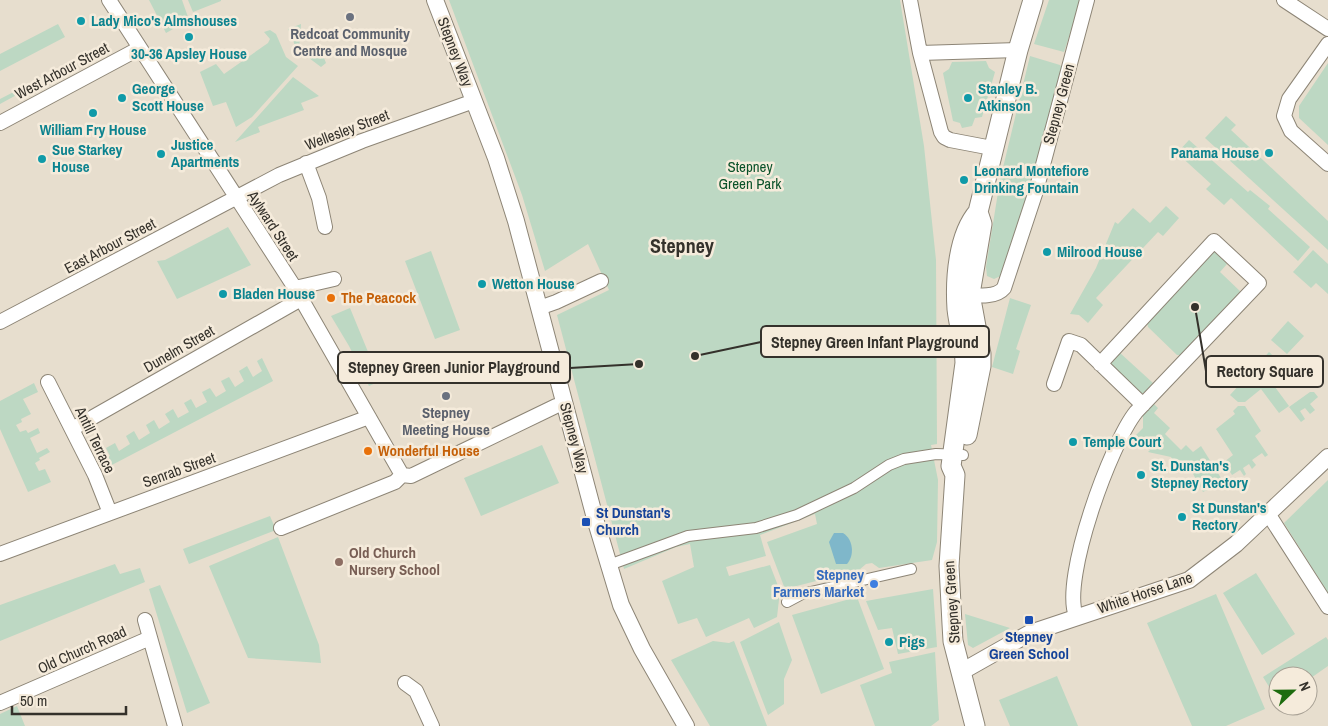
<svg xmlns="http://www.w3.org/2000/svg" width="1328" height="726" viewBox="0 0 1328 726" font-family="'Archivo Narrow',sans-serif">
  <rect width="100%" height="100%" fill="#e7dece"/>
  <path fill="#bdd8c3" d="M149 0H182L188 17 182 24 166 33Z
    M188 0H221V1L193 12Z
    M449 0H900L924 146 936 260 937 444 931 445 938 480 937 542 932 560 879 568 872 563 866 564 859 570 785 589 767 542 817 524 815 514 760 535 766 556 726 567 729 576 770 565 780 591 777 617 754 628 749 618 706 637 697 618 678 624 662 581 694 567 690 544 676 547 624 569 557 315 609 290 588 244 545 271 522 195Z
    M1049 0H1081L1064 52 1034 44Z
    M58 24 65 37 0 71V54Z
    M301 24 299 50H297L288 29Z
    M270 30 276 34 286 57 298 66 252 117 236 127 226 102 213 106 200 72 216 64 224 74 268 43 270 39 264 32Z
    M318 43 326 63 321 67 305 55Z
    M1030 56 1060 65 1062 68 1041 158 1003 275 994 279 987 276 986 267 1000 180Z
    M76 60 77 62 0 104V99Z
    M986 61 989 68 995 72 982 117 975 118 972 126 962 128 960 123 953 121 943 73 949 69 952 62Z
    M1328 63V145L1299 118V106Z
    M293 77 319 96 301 103 304 110 258 127 260 132 235 142Z
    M1226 116 1236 125 1231 130 1328 221V250L1205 138Z
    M1189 140 1248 192 1250 190 1270 206 1268 209 1310 247 1298 261 1231 198 1224 205 1206 189 1211 184 1177 153Z
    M1166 206 1179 218 1163 236 1158 232 1096 298 1103 305 1088 323 1079 315 1070 314 1096 268 1115 222 1118 224 1133 208 1150 223Z
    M228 227 251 265 177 299 157 261 165 260Z
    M1313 250 1328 264V294L1316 283 1311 288 1293 272Z
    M431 251 460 330 435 339 405 261Z
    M1212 252H1216L1227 264 1220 272 1242 293 1185 355H1177L1148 327 1147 322Z
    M1010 298 1031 305 1016 349 1020 351 1013 374 992 367Z
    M350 308 380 381 369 386 349 346 331 316Z
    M1288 321 1304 336 1287 354 1271 340Z
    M1119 352 1153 383 1144 393H1138L1111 367V361Z
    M1269 352 1279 361 1264 379 1267 381 1269 379 1289 406 1279 413 1261 389 1245 402H1238L1230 395Z
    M262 358 273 381 108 467 105 459 110 456 106 448 115 443 119 451 130 444 126 436 134 431 139 440 150 433 146 425 154 420 159 429 170 422 165 414 173 409 178 418 189 412 184 403 191 399 196 408 207 402 202 392 210 388 216 397 226 391 221 381 229 377 235 387 244 381 239 371 247 366 253 377 262 371 257 361Z
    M34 383 38 392 23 399 31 414 21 419 22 422 16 425 20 432 26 430 28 433 38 428 40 433 30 438 37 453 47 448 50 452 39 458 40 460 35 463 39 471 45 469 51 482 28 492 0 429V401Z
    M1310 392H1314L1318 397 1310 404 1315 410 1310 414 1305 408 1300 411 1305 419 1301 422 1289 407Z
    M1153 403 1158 408 1154 413 1170 428 1165 434 1181 450 1186 445 1193 452 1201 446 1221 478 1216 481 1218 484 1203 492 1186 461 1176 466 1171 457 1148 452 1150 450 1139 445 1130 446 1134 437 1143 428V415Z
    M1238 406H1245L1261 431 1255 436 1268 455 1265 457 1262 453 1252 460 1256 465 1252 469 1249 464 1243 468 1246 474 1244 476 1240 470 1232 475 1224 462 1233 455 1216 429 1235 414 1233 411Z
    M542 445 559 483 481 516 464 478Z
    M1328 480V593L1284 523Z
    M270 516 276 530 189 564 183 549Z
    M278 537 319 645 321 663 248 658 209 566Z
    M115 564 120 574 140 568 145 582 0 641V605Z
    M1256 573 1295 634 1262 655 1223 593Z
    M160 585 210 703 187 713 149 589Z
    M933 589 937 647 898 654 892 628 878 630 866 601Z
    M1216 594 1265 709 1226 726H1192L1147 623Z
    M857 597 884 669 821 694 792 615Z
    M965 614 1010 628 973 648 968 645Z
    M779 622 792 660 784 679V704L768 715 740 642Z
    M1326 637 1328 640V666L1308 680V676H1278V701L1263 677Z
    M713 641 729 643 734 641 767 726H710L671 660Z
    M935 652 939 720 931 726H875L860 685 892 673 889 662Z
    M1057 676 1078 726H1010L999 700Z
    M17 706 25 726H0V714Z"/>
  <path fill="#7fb7ca" d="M834 533H843C853 539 855 555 847 564H836L829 542Z"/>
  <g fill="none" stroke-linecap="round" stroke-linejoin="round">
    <defs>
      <path id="pedestrian" d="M609 565 688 536 756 528 797 515 854 488 889 465 904 459 936 454 963 455
        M787 602 802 594 911 569"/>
      <path id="minor" d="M109 0 295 288 402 475
        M910 0 920 53 941 132 944 137 950 140 992 148
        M1284 0 1328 29
        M1328 44 1289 99 1284 116 1291 131 1328 164
        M920 53 1018 50
        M0 123 140 48
        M306 163 319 198 325 227
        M295 288 334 279
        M962 294C974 295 995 299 1004 288L1036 191 1087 0
        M539 308 556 302 601 281
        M0 322 279 175 362 141 474 101
        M48 382 95 475 110 513
        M1054 384 1069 341 1081 345 1143 405
        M72 429 301 299
        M402 475 411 476 556 406 565 404
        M1269 515 1328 607
        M281 528 395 482 402 475
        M0 554 369 417
        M1076 616C1061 579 1111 443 1136 412L1259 283 1214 241 1100 364
        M145 620 175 726
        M405 683 416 691 432 726
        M0 703 150 638"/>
      <path id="tertiary" d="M435 0 496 158 516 221 596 522 621 605 642 649 686 726
        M961 672 1030 633 1189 580 1236 544 1328 457"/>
      <path id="secondary" d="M967 435 981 366V354L970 294 982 224 978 212 1018 50 1033 0
        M975 726 953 641 952 624 949 566 955 475 951 466 965 363C965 344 959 328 957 309 955 279 958 235 978 212"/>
    </defs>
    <use href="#pedestrian" stroke="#8d8576" stroke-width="12"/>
    <use href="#minor" stroke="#8d8576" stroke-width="16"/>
    <use href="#tertiary" stroke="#8d8576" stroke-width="18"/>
    <use href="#secondary" stroke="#8d8576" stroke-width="21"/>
    <use href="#pedestrian" stroke="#fff" stroke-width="10"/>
    <use href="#minor" stroke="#fff" stroke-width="14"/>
    <use href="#tertiary" stroke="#fff" stroke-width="16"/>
    <use href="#secondary" stroke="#fff" stroke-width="19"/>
  </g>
  <g fill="#6b7280" stroke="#f5ebdb" stroke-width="2">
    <circle cx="350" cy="17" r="5"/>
    <circle cx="446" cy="396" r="5"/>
  </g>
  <g fill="#0f9aa8" stroke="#f5ebdb" stroke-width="2">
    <circle cx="81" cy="21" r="5"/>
    <circle cx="189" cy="37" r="5"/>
    <circle cx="122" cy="98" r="5"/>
    <circle cx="968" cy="98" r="5"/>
    <circle cx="93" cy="113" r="5"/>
    <circle cx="1269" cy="153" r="5"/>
    <circle cx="161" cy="154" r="5"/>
    <circle cx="42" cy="159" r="5"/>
    <circle cx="964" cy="180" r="5"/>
    <circle cx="1047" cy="252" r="5"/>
    <circle cx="482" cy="284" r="5"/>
    <circle cx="223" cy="294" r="5"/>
    <circle cx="1073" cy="442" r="5"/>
    <circle cx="1141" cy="475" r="5"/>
    <circle cx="1182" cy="517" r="5"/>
    <circle cx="889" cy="642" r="5"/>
  </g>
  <g fill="#e8710a" stroke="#f5ebdb" stroke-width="2">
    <circle cx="331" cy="298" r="5"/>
    <circle cx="368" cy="451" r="5"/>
  </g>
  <g fill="#1a4fb4" stroke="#f5ebdb" stroke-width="2">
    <rect x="581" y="517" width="10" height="10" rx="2.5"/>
    <rect x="1024" y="615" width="10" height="10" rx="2.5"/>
  </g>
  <circle fill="#8d6e63" stroke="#f5ebdb" stroke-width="2" cx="339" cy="562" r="5"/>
  <circle fill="#3f7fe0" stroke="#f5ebdb" stroke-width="2" cx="874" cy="584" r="5"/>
  <g text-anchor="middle" stroke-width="5" stroke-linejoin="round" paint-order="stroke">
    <g font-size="15" font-weight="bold" fill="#0d838f" stroke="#f5ebdb" text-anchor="start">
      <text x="91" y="26">Lady Mico's Almshouses</text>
      <text x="189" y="59" text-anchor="middle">30-36 Apsley House</text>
      <text x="132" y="94">George<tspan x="132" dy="17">Scott House</tspan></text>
      <text x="978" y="94">Stanley B.<tspan x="978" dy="17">Atkinson</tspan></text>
      <text x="93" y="135" text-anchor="middle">William Fry House</text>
      <text x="171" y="150">Justice<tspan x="171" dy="17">Apartments</tspan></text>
      <text x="52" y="155">Sue Starkey<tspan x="52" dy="17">House</tspan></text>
      <text x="1259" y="158" text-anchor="end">Panama House</text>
      <text x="974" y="176">Leonard Montefiore<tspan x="974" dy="17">Drinking Fountain</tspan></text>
      <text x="1057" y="257">Milrood House</text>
      <text x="492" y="289">Wetton House</text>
      <text x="233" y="299">Bladen House</text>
      <text x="1083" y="447">Temple Court</text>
      <text x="1151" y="471">St. Dunstan's<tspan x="1151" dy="17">Stepney Rectory</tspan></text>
      <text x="1192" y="513">St Dunstan's<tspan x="1192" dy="17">Rectory</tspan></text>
      <text x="899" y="647">Pigs</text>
    </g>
    <g font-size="15" font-weight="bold" fill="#5b616d" stroke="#f5ebdb">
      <text x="350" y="39">Redcoat Community<tspan x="350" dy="17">Centre and Mosque</tspan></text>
      <text x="446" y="418">Stepney<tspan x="446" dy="17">Meeting House</tspan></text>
    </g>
    <g font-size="15" fill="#34312b" stroke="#f5ebdb">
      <text transform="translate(455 52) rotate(69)" y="5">Stepney Way</text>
      <text transform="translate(62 71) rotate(-28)" y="5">West Arbour Street</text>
      <text transform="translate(1059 104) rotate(-75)" y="5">Stepney Green</text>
      <text transform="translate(347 130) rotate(-21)" y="5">Wellesley Street</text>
      <text transform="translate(273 226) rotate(57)" y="5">Aylward Street</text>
      <text transform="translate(110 246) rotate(-28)" y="5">East Arbour Street</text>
      <text transform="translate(179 349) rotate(-30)" y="5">Dunelm Street</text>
      <text transform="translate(574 438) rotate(75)" y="5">Stepney Way</text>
      <text transform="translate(95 440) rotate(64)" y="5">Antill Terrace</text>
      <text transform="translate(179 470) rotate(-20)" y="5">Senrab Street</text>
      <text transform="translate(1145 593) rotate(-19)" y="5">White Horse Lane</text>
      <text transform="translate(952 602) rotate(-94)" y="5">Stepney Green</text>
      <text transform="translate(82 650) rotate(-24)" y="5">Old Church Road</text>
    </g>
    <g font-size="15" fill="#0a522a" stroke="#f5ebdb">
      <text x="750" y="172">Stepney<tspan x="750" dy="17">Green Park</tspan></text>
    </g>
    <g font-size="15" font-weight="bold" fill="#c56008" stroke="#f5ebdb" text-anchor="start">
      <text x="341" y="303">The Peacock</text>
      <text x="378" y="456">Wonderful House</text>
    </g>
    <g font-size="15" font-weight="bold" fill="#164399" stroke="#f5ebdb" text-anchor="start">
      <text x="596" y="518">St Dunstan's<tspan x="596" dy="17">Church</tspan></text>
      <text x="1029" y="642" text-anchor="middle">Stepney<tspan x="1029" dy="17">Green School</tspan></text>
    </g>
    <g font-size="15" font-weight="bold" fill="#785e54" stroke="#f5ebdb" text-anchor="start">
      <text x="349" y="558">Old Church<tspan x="349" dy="17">Nursery School</tspan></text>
    </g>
    <g font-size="15" font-weight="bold" fill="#366cbe" stroke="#f5ebdb" text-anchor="end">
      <text x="864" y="580">Stepney<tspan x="864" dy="17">Farmers Market</tspan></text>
    </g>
    <g font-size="20" font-weight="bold" fill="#34312b" stroke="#f5ebdb">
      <text x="682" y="253">Stepney</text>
    </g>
  </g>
  <path fill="none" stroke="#34312b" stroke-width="2" d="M695 356L761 342M639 364L570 368M1195 307L1206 371"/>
  <g fill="#34312b" stroke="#f5ebdb" stroke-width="2">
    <circle cx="695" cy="356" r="5"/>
    <circle cx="639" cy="364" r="5"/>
    <circle cx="1195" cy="307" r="5"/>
  </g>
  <g fill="#f5ebdb" stroke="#34312b" stroke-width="2">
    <rect x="761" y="326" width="228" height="31" rx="5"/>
    <rect x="338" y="352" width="232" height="31" rx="5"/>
    <rect x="1206" y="356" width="117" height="31" rx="5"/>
  </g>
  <g font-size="16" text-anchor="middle" font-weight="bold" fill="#34312b">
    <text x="875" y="348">Stepney Green Infant Playground</text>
    <text x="454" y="373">Stepney Green Junior Playground</text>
    <text x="1265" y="377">Rectory Square</text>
  </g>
  <g transform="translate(1293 691) rotate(68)"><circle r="24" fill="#f5ebdb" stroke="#a8a195"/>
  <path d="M0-4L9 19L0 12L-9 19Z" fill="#1e6c0f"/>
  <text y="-8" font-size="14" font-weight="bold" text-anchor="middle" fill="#34312b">N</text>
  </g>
  <path d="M12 706v8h114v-8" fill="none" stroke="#34312b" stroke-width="2.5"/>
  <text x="20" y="706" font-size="15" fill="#34312b" stroke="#f5ebdb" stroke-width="4" paint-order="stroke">50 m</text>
</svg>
